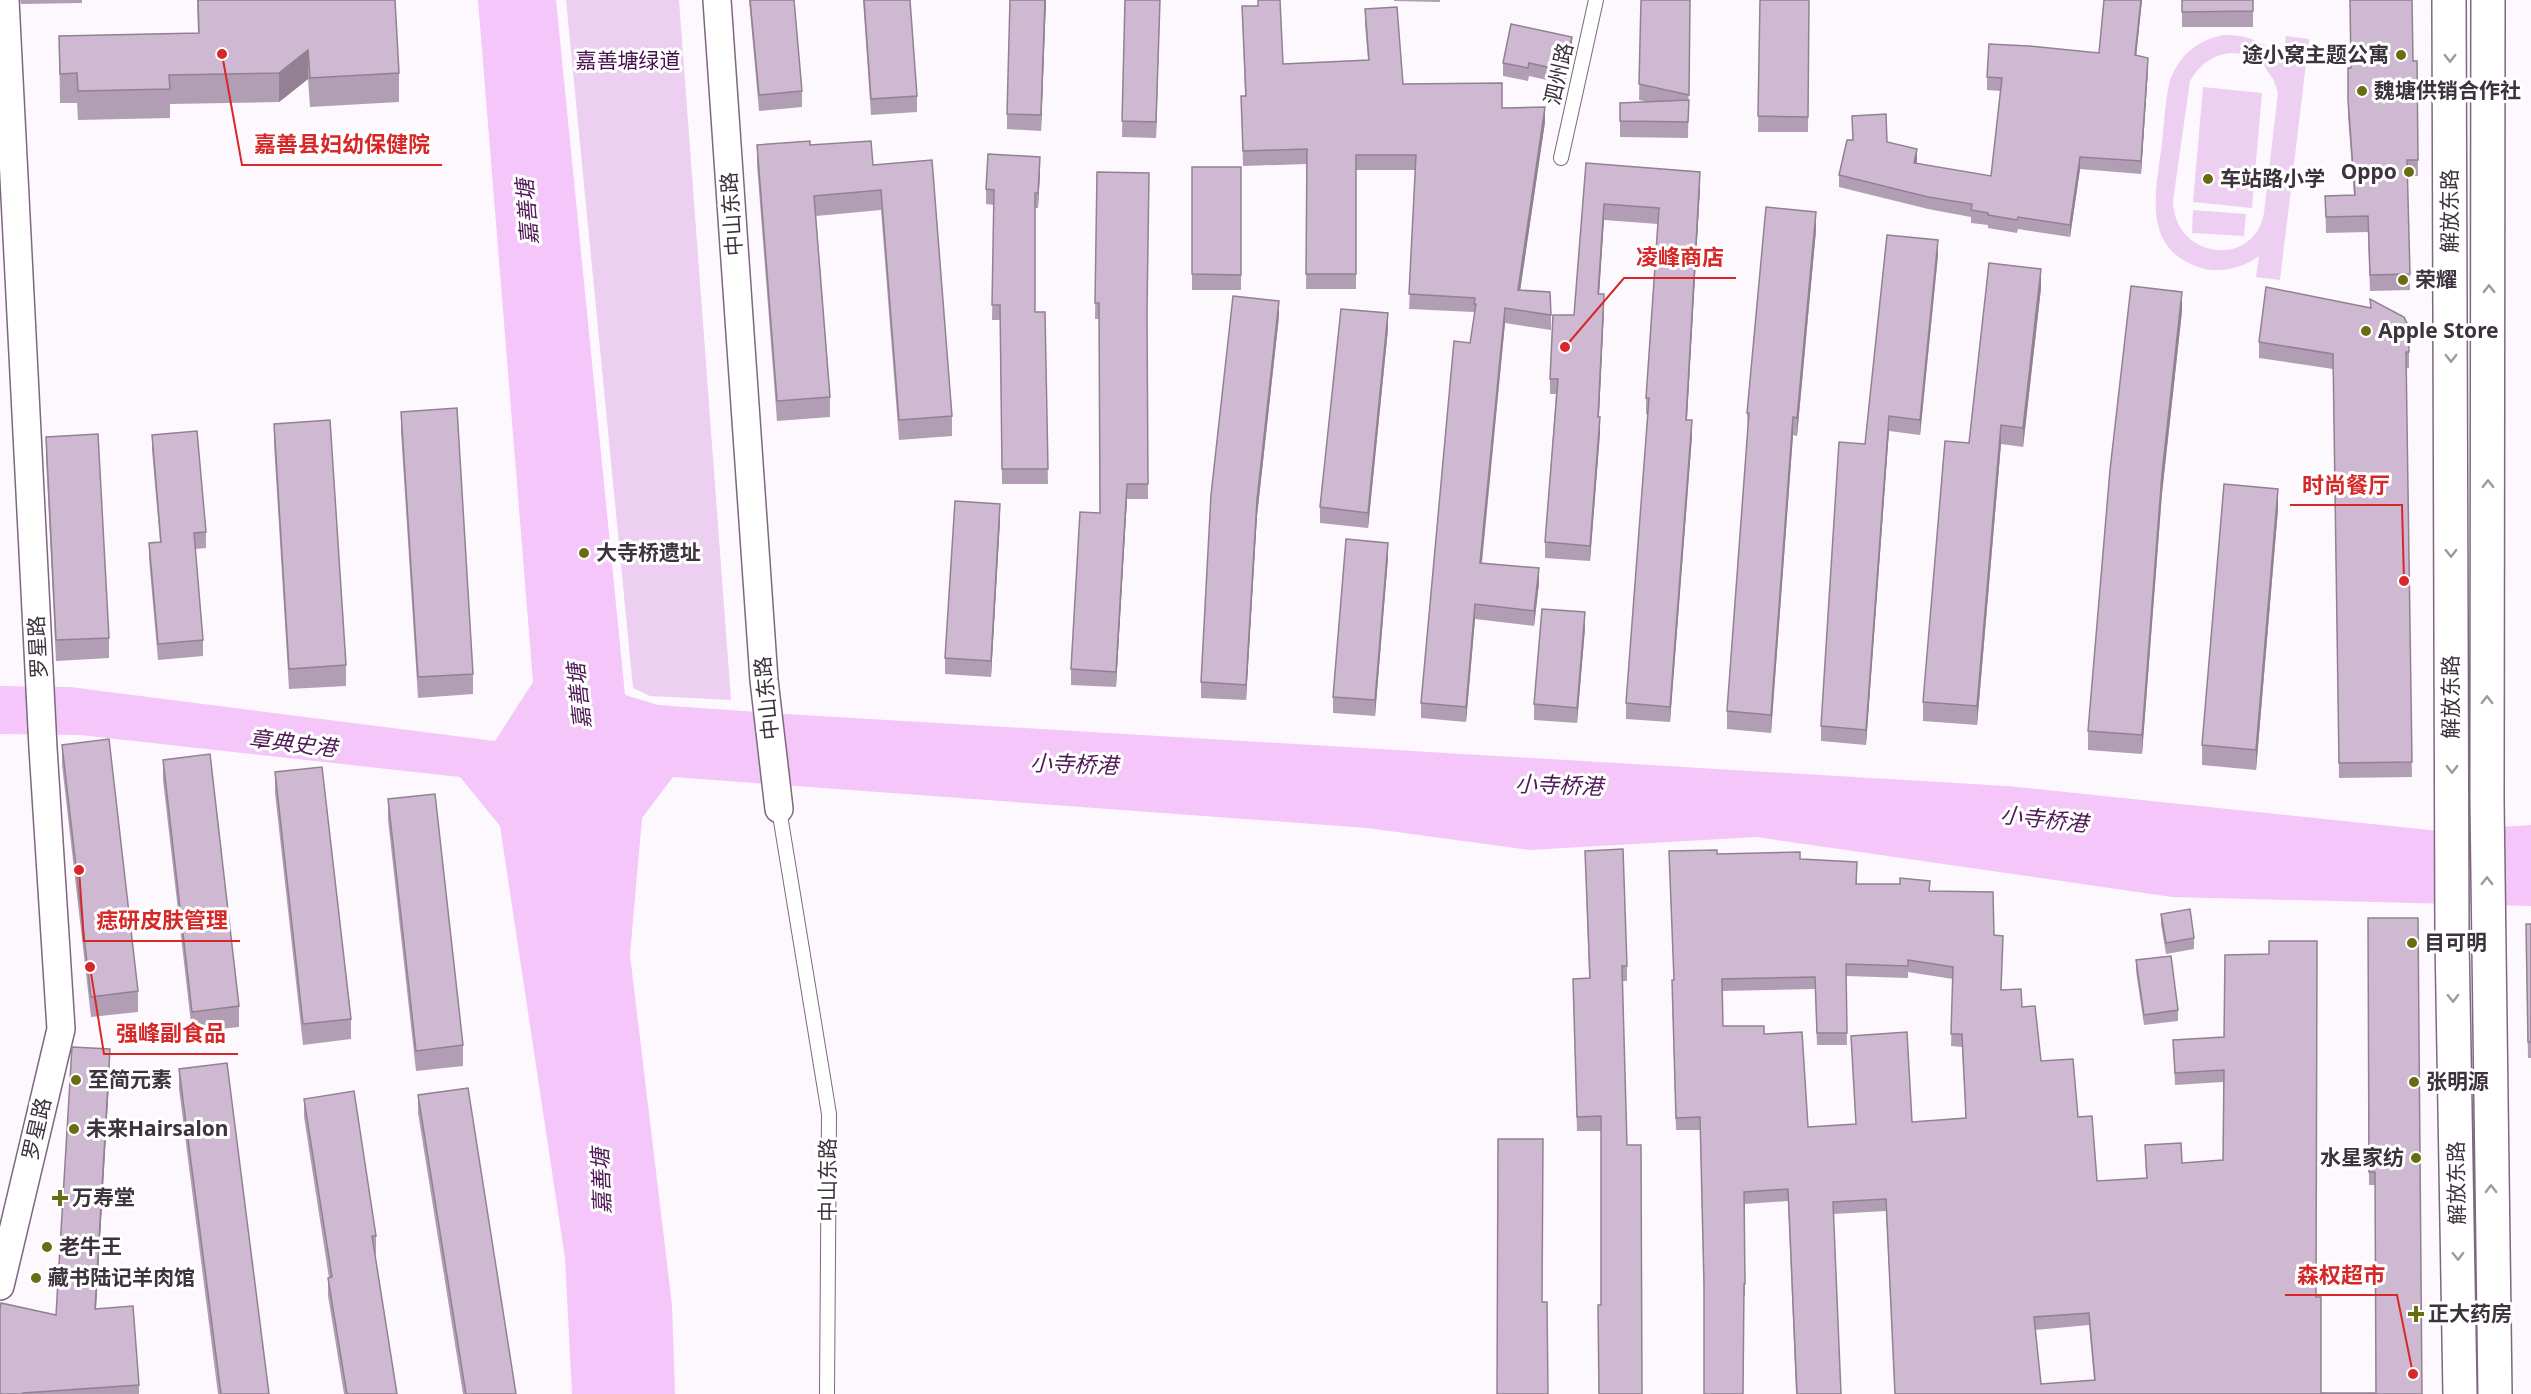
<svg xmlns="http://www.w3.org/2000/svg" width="2531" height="1394" viewBox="0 0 2531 1394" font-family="'Noto Sans','Noto Sans SC',sans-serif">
  <rect width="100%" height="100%" fill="#fdf8fd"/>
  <path fill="#edcff1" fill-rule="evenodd" d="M566 0H679L731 700 650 696 633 688Z
    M2223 35C2247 34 2266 42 2282 60L2286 36 2309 39 2280 280 2256 277 2259 256C2241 269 2219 274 2198 267 2141 247 2156 190 2162 144 2164 123 2165 101 2170 80 2180 55 2196 41 2223 35ZM2231 53 2245 54 2262 63 2273 79 2278 92 2264 213C2254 269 2174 259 2173 201L2190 81C2200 64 2212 55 2231 53Z
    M2203 87 2262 93 2252 208 2193 202Z
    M2193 210 2246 214 2244 236 2192 233Z"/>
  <path fill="#f5c6fa" d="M478 0H556L625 695 658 705 785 714 2007 786 2439 831 2531 825V906L2172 897 1756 837 1529 850 1367 828 673 777 642 818 630 955 672 1305 675 1394H572L565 1258 500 826 460 777 80 735 0 734V686L70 687 495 741 533 682Z"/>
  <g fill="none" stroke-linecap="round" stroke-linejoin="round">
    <defs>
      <path id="lane" d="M1561 158 1596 0
        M779 809 829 1114 827 1394"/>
      <path id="street" d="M717 0 764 680 779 809
        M0 1286 61 1029 43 748 5 0"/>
      <path id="secondary" d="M2449 0 2452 939 2460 1394
        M2488 0 2487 801 2495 1394"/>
    </defs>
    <use href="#lane" stroke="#7d687f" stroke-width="16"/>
    <use href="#street" stroke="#7d687f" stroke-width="30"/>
    <use href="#secondary" stroke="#7d687f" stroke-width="36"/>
    <use href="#lane" stroke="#fff" stroke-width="14"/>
    <use href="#street" stroke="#fff" stroke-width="27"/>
    <use href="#secondary" stroke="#fff" stroke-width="33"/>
  </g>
  <path fill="#b29eb4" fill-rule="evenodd" d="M20 0H82V3L21 4Z
    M197 0H395L399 73V102L310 107 308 79 279 102 170 104V118L78 120 77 103H60L59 36 198 33Z
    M749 0H794L802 91V107L759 111Z
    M863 0H910L917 96V112L871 115Z
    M1046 0 1041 131 1007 129V114Z
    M1125 0H1160L1156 138 1122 137Z
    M1394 0H1440V2L1394 1Z
    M1641 0H1690L1688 138 1620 137V103L1649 102 1639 100Z
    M1760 0H1809L1808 132H1758Z
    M2104 0H2142L2136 55 2148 70 2141 174 2080 169 2070 237 2018 229 2017 233 1988 228V225L1971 223V217L1928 209 1839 187V175L1853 140 1852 116 1887 142 1917 161V163L1991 176 2000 91 1987 90V77L2099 53Z
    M2182 0H2253V27H2182Z
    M1242 6H1258L1283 64 1368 60 1365 24V9L1403 84 1502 108 1545 122 1520 290 1551 315V330L1505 323 1482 563 1539 583 1534 626 1475 619 1466 722 1421 718V703L1474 318V312L1409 309 1416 170H1356V289H1306L1307 164 1243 166 1241 96H1245Z
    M1572 50 1565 84 1529 76 1528 81 1503 76V63Z
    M2413 61H2417L2418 176H2407L2410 290 2370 291 2368 232 2326 233 2325 196 2354 195 2348 116V68Z
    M757 145H810L873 165 952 416V436L899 440 881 210 816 216 830 397V417L777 421 757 165Z
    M1586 163 1700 188 1687 420 1692 436 1670 722 1626 719V703L1648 414H1646V398L1658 224 1604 220 1599 294 1604 310 1599 417 1600 433 1590 561 1545 558V542L1556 394H1550V379L1574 315Z
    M1192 167H1241V290H1192Z
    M1040 172 1038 208H1035V312H1045L1048 484H1002L1000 320H992L994 205 986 204V189Z
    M1097 172 1147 323 1148 499H1127L1116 687 1071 685V669L1100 513 1099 319H1095Z
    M1816 230 1797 436 1793 435 1771 733 1727 729V711L1748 431 1747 413Z
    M1938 255 1920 435 1889 431 1866 745 1821 741V726L1865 444Z
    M2041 288 2023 447 2001 444 1977 725 1923 721V702L1969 443Z
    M2182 311 2162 493 2142 754 2088 750V731Z
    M1279 316 1257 516 1246 700 1201 698V682Z
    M1388 329 1368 528 1320 523V507Z
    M2259 342 2409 352V368H2406L2412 777 2339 778 2333 369 2259 358Z
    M401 412 473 674V694L418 698 401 432Z
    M274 424 346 665V686L289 689 274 444Z
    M152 435 206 532V548L195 549 203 640V656L158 660 149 559V543L160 542 152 450Z
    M46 437 109 638V658L56 661 46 457Z
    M2278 509 2256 770 2202 765V745Z
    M1000 520 991 677 945 674V658Z
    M1388 558 1375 716 1333 713V697Z
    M1585 628 1577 723 1534 720V704Z
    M62 745 138 991V1012L91 1017 62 765Z
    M163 760 239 1006V1027L192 1032 163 780Z
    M275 772 351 1019V1039L303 1045 275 793Z
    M388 799 463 1045V1066L416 1071 388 820Z
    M1585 851 1627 966V981H1622L1601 1131H1577L1573 979 1589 978Z
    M1669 851 1800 859 1857 874V884L1930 891 1994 935 2001 990 2022 1007 2041 1061 2078 1117 2097 1181 2146 1178 2145 1145 2182 1163 2223 1160V1082L2175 1085 2173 1040 2224 1037 2316 1297 2321 1393H2376L2375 1185H2369L2368 918 2422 1394H1895L1886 1211 1833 1214 1841 1394H1796L1788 1201 1745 1204V1296H1704L1700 1130H1676L1672 992 1674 980ZM1908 972 1953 979 1951 1046 1962 1047 1966 1118 1912 1122 1851 1036 1856 1124 1808 1127 1764 1034 1723 1026 1722 991 1815 989 1817 1045H1847L1846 976 1908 978ZM2089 1325 2094 1380 2041 1384 2035 1330Z
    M2161 914 2194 938V949L2166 954 2161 924Z
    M2526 924H2531V1058H2528Z
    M2136 960 2178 1010V1021L2144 1025 2136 971Z
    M110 1065 96 1309 139 1385V1394H0L56 1315Z
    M179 1069 269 1394H218L179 1089Z
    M418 1095 516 1394H463L418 1113Z
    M304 1099 376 1236V1254H375L397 1394H344L328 1296V1278H329L304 1117Z"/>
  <path fill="#918192" d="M1045 0H1046L1041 131V115Z
    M1160 0 1156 138V122Z
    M2141 0H2142L2135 68V55Z
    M1572 37V50L1565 84V71Z
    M308 50V79L279 102V73Z
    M2148 58V70L2141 174V161Z
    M1545 107V122L1518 305V290Z
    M1917 149V161L1914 175V163Z
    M1040 157V172L1038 208V193Z
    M2080 157V169L2070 237V225Z
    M1700 172V188L1686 435V420Z
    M1604 204V220L1598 310V294Z
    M1816 212V230L1797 436V418Z
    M1938 240V255L1920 435V420Z
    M2041 269V288L2023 447V428Z
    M2182 292V311L2162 493 2142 754V735L2162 474Z
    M1604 294V310L1598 433V417Z
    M1279 301V316L1257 516 1246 700V685L1257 500Z
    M1505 308V323L1480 578V563Z
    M1388 313V329L1368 528V513Z
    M1889 416V431L1866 745V730Z
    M1600 417V433L1590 561V546Z
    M1793 417V435L1771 733V715Z
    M1692 420V436L1670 722V707Z
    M2001 425V444L1977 725V706Z
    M1127 484V499L1116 687V672Z
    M2278 489V509L2256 770V750Z
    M1000 504V520L991 677V661Z
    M1388 543V558L1375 716V700Z
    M1539 568V583L1534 626V611Z
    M1475 604V619L1466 722V707Z
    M1585 612V628L1577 723V708Z
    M110 1049V1065L95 1325V1309Z"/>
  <path fill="#cfb8d1" stroke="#918192" stroke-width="1.5" fill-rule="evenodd" d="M198 0H395L399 73 310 78 308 50 279 73 169 75 170 89 78 91 77 73 60 74 59 36 199 33Z
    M750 0H794L802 91 759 95Z
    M864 0H910L917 96 871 99Z
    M1010 0H1045L1041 115 1007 114Z
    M1125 0H1160L1156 122 1122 121Z
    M1258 0H1280L1283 64 1369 60 1365 9 1397 7 1403 84 1502 83V108L1545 107 1518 290 1550 292 1551 315 1505 308 1480 563 1539 568 1534 611 1475 604 1466 707 1421 703 1454 341 1470 343 1476 304H1474L1475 298 1409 294 1416 155H1356V274H1306L1307 149 1243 151 1241 96H1246L1242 6H1258Z
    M1641 0H1690L1689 95 1639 84Z
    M1760 0H1809L1808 117 1758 116Z
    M2104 0H2141L2135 55 2148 58 2141 161 2080 157 2070 225 2018 217 2017 220 1988 215V213L1971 210 1972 204 1928 197 1839 175 1847 140H1853L1852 116 1886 114 1887 142 1917 149 1914 163 1991 176 2002 78 1987 77 1989 44 2029 46 2099 53Z
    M2182 0H2253V11L2182 12Z
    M2350 0H2412L2413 61H2417L2418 160H2407L2410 274 2370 275 2368 216 2326 217 2325 196 2355 195 2348 100V68H2351Z
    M1511 24 1572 37 1565 71 1529 63 1528 68 1503 63Z
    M1689 100 1688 122 1620 121V103Z
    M810 141V145L871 141 873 165 932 160 952 416 899 420 881 190 814 196 830 397 777 401 757 145Z
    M988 154 1040 157 1038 193H1035V312H1045L1048 469H1002L1000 305H992L994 190 986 189Z
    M1586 163 1700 172 1686 420H1692L1670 707 1626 703 1649 398H1646L1659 208 1604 204 1598 294H1604L1598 417H1600L1590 546 1545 542 1558 379H1550L1553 315H1574Z
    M1192 167H1241V275L1192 274Z
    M1097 172 1149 173 1147 312 1148 484H1127L1116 672 1071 669 1080 512 1100 513 1099 303H1095Z
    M1766 207 1816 212 1797 418 1793 417 1771 715 1727 711 1749 413H1747Z
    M1887 235 1938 240 1920 420 1889 416 1866 730 1821 726 1839 442 1865 444Z
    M1989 263 2041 269 2023 428 2001 425 1977 706 1923 702 1945 441 1969 443Z
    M2131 286 2182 292 2162 474 2142 735 2088 731 2110 470Z
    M2266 287 2371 308 2370 299 2404 317 2408 325 2409 352H2406L2412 762 2339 763 2333 354 2259 342Z
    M1233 296 1279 301 1257 500 1246 685 1201 682 1211 495Z
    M1341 309 1388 313 1368 513 1320 507Z
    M457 408 473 674 418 677 401 412Z
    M330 420 346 665 289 669 274 424Z
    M197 431 206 532 194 533 203 640 158 644 149 543 161 542 152 435Z
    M98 434 109 638 56 640 46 437Z
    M2224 484 2278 489 2256 750 2202 745Z
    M955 501 1000 504 991 661 945 658Z
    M1346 539 1388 543 1375 700 1333 697Z
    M1542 609 1585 612 1577 708 1534 704Z
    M109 739 138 991 91 997 62 745Z
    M210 754 239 1006 192 1012 163 760Z
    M322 767 351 1019 303 1024 275 772Z
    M435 794 463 1045 416 1051 388 799Z
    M1623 849 1627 966H1622L1627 1145H1641L1642 1394H1599L1598 1305H1601V1116L1577 1117 1573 979 1590 978 1585 851Z
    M1717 850V854L1800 852V859L1857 862 1856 884H1900V878L1930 881 1929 891 1993 892 1994 935 2003 936 2001 990 2021 989 2022 1007 2035 1006 2041 1061 2073 1059 2078 1117 2092 1116 2097 1181 2147 1178 2145 1145 2181 1143 2182 1163 2223 1160 2224 1070 2175 1073 2173 1040 2224 1037 2225 955 2269 954V941H2317L2316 1297H2321V1393H2376L2375 1172H2369L2368 918H2418L2422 1394H1895L1886 1199 1833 1202 1841 1394H1797L1788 1189 1744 1192 1745 1284H1744L1743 1394H1704V1284L1700 1117 1676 1118 1672 980H1674L1669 851ZM1908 960 1953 967 1951 1034H1962L1966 1118 1912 1122 1907 1032 1851 1036 1856 1124 1808 1127 1802 1032 1764 1034V1026H1723L1722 979 1815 977 1817 1033H1847L1846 964 1908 966ZM2089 1313 2095 1380 2041 1384 2034 1317Z
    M2190 909 2194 938 2166 943 2161 914Z
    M2526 924H2531V1042H2528Z
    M2171 956 2178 1010 2144 1015 2136 960Z
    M72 1047 110 1049 95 1309 133 1306 139 1385 23 1393V1394H0V1309L1 1303 56 1315Z
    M227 1063 269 1394H221L179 1069Z
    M468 1088 516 1394H466L418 1095Z
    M354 1091 376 1236H372L397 1394H347L328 1278 332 1277 304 1099Z
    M1498 1139H1543L1542 1302H1547L1548 1394H1497Z"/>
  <defs><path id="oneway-chevron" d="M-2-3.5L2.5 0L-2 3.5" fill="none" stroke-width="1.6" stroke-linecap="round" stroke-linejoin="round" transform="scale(1.5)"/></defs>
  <g stroke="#9e999e">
    <use href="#oneway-chevron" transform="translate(2450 58) rotate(90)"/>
    <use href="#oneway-chevron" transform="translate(2489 289) rotate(-90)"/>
    <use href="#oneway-chevron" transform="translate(2451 358) rotate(90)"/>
    <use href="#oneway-chevron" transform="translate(2488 484) rotate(-90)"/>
    <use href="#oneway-chevron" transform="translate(2451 553) rotate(90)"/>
    <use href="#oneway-chevron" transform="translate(2487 700) rotate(-90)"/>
    <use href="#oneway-chevron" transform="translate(2452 769) rotate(90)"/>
    <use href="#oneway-chevron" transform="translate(2487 881) rotate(-90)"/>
    <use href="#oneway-chevron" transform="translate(2453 998) rotate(89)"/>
    <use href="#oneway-chevron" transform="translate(2491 1189) rotate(-91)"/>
    <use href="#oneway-chevron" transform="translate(2458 1256) rotate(89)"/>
  </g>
  <g fill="#686d12" stroke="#fff" stroke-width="2">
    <circle cx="2401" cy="55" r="6"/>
    <circle cx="2362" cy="91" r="6"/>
    <circle cx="2409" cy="172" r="6"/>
    <circle cx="2208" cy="179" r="6"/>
    <circle cx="2403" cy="280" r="6"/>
    <circle cx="2366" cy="331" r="6"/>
    <circle cx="584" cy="553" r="6"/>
    <circle cx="2412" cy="943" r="6"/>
    <circle cx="76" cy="1080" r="6"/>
    <circle cx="2414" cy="1082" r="6"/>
    <circle cx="74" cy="1129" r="6"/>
    <circle cx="2416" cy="1158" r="6"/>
    <path d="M57 1189h6v6h6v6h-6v6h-6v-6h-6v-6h6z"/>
    <circle cx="47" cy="1247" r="6"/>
    <circle cx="36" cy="1278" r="6"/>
    <path d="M2413 1305h6v6h6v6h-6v6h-6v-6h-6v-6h6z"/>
  </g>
  <g text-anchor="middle" stroke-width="6" stroke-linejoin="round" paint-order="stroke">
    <g font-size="21" font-weight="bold" fill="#3c333d" stroke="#fff" text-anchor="start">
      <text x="2389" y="62" text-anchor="end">途小窝主题公寓</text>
      <text x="2374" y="98">魏塘供销合作社</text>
      <text x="2397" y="179" text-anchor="end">Oppo</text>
      <text x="2220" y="186">车站路小学</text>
      <text x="2415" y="287">荣耀</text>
      <text x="2378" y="338">Apple Store</text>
      <text x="596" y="560">大寺桥遗址</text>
      <text x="2424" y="950">目可明</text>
      <text x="88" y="1087">至简元素</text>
      <text x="2426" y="1089">张明源</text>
      <text x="86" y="1136">未来Hairsalon</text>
      <text x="2404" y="1165" text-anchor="end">水星家纺</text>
      <text x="72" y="1205">万寿堂</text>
      <text x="59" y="1254">老牛王</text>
      <text x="48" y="1285">藏书陆记羊肉馆</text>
      <text x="2428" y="1321">正大药房</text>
    </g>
    <g font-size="21" fill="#47104e" stroke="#fff">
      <text x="628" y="68">嘉善塘绿道</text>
    </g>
    <g font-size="21" fill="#3c333d" stroke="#fff">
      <text transform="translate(1559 74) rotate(-77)" y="7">泗州路</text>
      <text transform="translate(2450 211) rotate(-90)" y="7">解放东路</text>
      <text transform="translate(732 214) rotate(-94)" y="7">中山东路</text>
      <text transform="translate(38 647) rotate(-93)" y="7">罗星路</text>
      <text transform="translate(2451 697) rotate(-90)" y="7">解放东路</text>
      <text transform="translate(767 698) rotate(-96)" y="7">中山东路</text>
      <text transform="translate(37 1129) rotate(-77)" y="7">罗星路</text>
      <text transform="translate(828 1180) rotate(-90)" y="7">中山东路</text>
      <text transform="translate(2457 1183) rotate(-91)" y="7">解放东路</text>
    </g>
    <g font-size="22" font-style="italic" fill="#501a57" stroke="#fff">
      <text transform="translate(527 212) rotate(-95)" y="8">嘉善塘</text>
      <text transform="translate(579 696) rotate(-96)" y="8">嘉善塘</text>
      <text transform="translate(293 743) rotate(7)" y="8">章典史港</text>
      <text transform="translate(1074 764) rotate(2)" y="8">小寺桥港</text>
      <text transform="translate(1559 785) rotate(2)" y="8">小寺桥港</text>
      <text transform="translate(2044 819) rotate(6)" y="8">小寺桥港</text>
      <text transform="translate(601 1181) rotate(-92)" y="8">嘉善塘</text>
    </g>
  </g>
  <path fill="none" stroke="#d62828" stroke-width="2" d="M222 54L242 165H442M1565 347L1624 278H1736M2404 581L2402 505H2290M79 870L84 941H240M90 967L104 1054H238M2413 1374L2397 1295H2285"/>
  <g fill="#d62828" stroke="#fff" stroke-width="2">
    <circle cx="222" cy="54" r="6"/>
    <circle cx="1565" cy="347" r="6"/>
    <circle cx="2404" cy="581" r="6"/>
    <circle cx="79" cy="870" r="6"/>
    <circle cx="90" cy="967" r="6"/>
    <circle cx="2413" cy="1374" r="6"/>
  </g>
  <g font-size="22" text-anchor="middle" font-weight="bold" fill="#d62828" stroke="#fff" stroke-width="6" stroke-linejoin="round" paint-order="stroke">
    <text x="342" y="152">嘉善县妇幼保健院</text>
    <text x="1680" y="265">凌峰商店</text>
    <text x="2346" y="493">时尚餐厅</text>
    <text x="162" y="928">痣研皮肤管理</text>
    <text x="171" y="1041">强峰副食品</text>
    <text x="2341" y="1283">森权超市</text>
  </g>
</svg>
